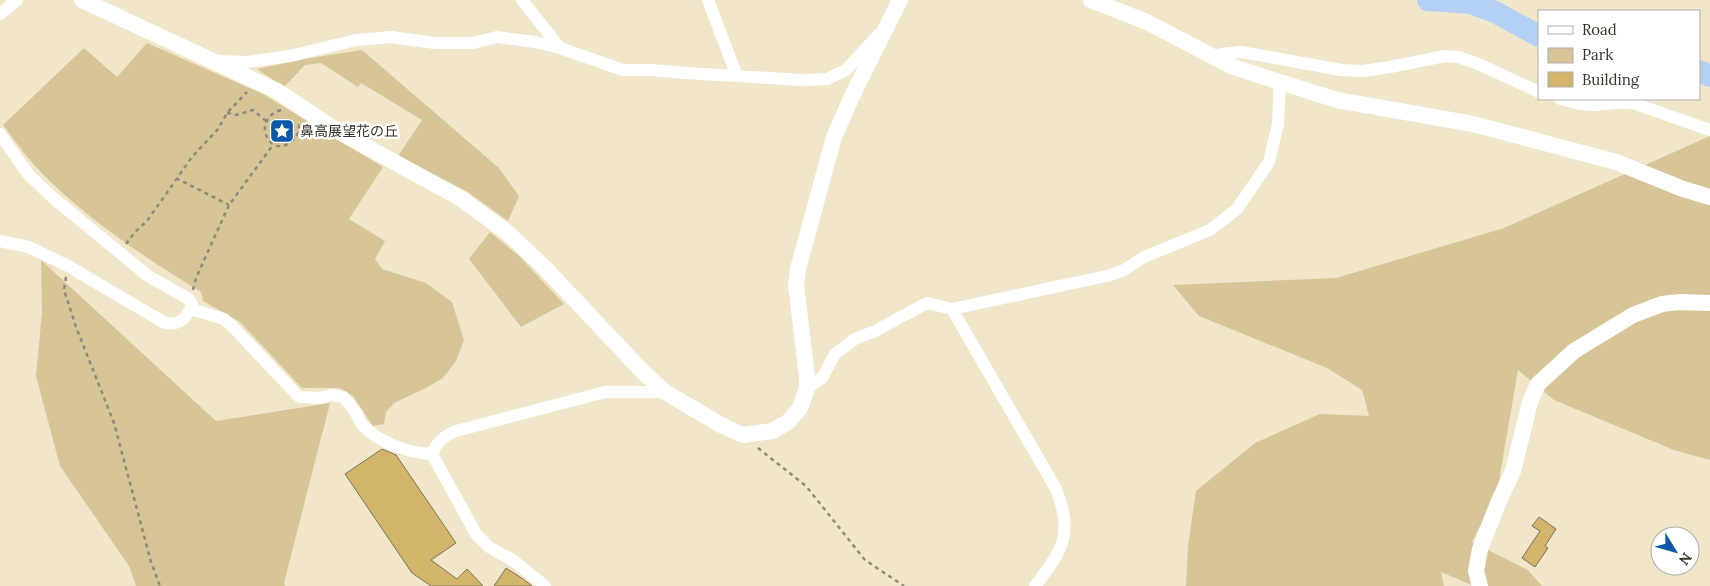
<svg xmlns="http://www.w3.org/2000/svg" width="1710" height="586" viewBox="0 0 1710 586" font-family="Lora,'Noto Sans JP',serif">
  <rect width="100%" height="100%" fill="#f1e6ca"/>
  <path fill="#d7c598" d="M147 43 263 94 383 167 349 219 385 241 375 259 382 269 426 283 452 302 464 340 456 361 443 378 424 389 394 403 386 412 384 424 373 426 353 396 340 388H302L240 322 203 301 201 292C144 257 82 216 36 167 24 154 14 139 3 125L84 48 117 77Z
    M362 50 499 168 519 196 508 221 468 192 398 156 422 120 361 83 358 87 321 63 305 65 284 87 257 69 310 58Z
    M1710 136V460L1674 450 1554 400 1518 370 1497 492 1472 542 1528 570 1542 586H1474L1441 572 1444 586H1186L1188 546 1196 491 1255 443 1320 414 1369 416 1362 390 1327 368 1199 316 1173 285 1336 278 1504 228Z
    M490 232 519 256 564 304 521 327 469 259Z
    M41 260 216 421 330 403 284 583 285 586H136L129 566 60 466 36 376 42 312Z"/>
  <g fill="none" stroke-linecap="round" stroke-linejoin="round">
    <path stroke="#b4d0f5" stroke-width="22" d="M1428 0 1470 3 1495 12 1539 36
      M1699 71 1710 76"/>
  </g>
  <path fill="#d2b56a" stroke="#7c7359" d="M382 449 396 455 456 543 431 560 457 579 467 569 483 586H431L412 573 345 474Z
    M1539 517 1556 529 1545 546 1548 548 1535 567 1522 558 1540 531 1532 526Z
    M506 568 523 579 532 586H494Z"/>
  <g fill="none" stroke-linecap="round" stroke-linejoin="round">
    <path stroke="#928a77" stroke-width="2.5" stroke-dasharray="4 4" stroke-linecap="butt" d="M281 110C249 120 271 162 293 140 299 134 300 129 298 121
      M227 113 236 115 253 110 266 121
      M176 178 229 205
      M126 244 135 232 147 221 192 157 218 129 227 113 247 92
      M66 277 64 290 76 327 114 423 151 562 160 586
      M193 290 196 278 229 205 273 145
      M758 448 806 486 865 560 904 586"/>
    <path stroke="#fff" stroke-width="12" d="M522 0 560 48
      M708 0 737 76
      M0 14 17 0
      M1217 59 1221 54 1241 52 1341 70 1363 71 1390 67 1445 56 1458 57 1476 63 1539 92
      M217 61 247 62 290 56 356 40 391 37 435 43H473L497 37 535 42 560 48 623 70H652L685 73 802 80 827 79 846 70 878 35
      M1560 99 1580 104 1594 105 1616 103H1633L1710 130
      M0 134 28 174 52 197 148 276 189 299 192 304C188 317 179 326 165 323L68 266 29 247 0 241
      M191 309 224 319 232 326 299 397 320 398 331 395 343 397C348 402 352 407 356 413 358 417 360 423 363 426 380 443 409 453 432 454
      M952 309 1056 489C1074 533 1063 550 1035 586
      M807 388 822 378 835 354 855 339 875 331 927 303 952 309 1111 275 1124 270 1144 257 1210 230 1237 209 1269 162 1278 124 1280 82
      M545 586 514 561 489 547 476 534 432 454C437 442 444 436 456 431L605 392H665"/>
    <path stroke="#fff" stroke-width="16" d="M82 0 277 91 334 129 460 198 508 233 544 267 644 373 665 392 721 425 743 435 772 431 788 422 800 408 807 388V377L796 285 798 269 834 137 854 92 900 0
      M1091 0 1147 22 1233 67 1280 82 1337 100 1473 124 1616 162 1683 189 1710 197
      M1480 586 1476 571 1480 549 1499 501 1513 471 1530 402 1538 384 1574 351 1633 315 1662 304 1679 302 1710 303"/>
  </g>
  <defs>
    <symbol id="sight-square" viewBox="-11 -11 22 22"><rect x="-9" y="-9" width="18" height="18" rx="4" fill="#0d58a7" stroke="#fff"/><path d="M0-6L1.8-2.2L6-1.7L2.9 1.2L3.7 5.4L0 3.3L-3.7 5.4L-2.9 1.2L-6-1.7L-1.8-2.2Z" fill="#fff"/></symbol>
  </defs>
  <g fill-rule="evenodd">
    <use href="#sight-square" x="268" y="117" width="28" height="28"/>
  </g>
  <g text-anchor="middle" stroke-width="5" stroke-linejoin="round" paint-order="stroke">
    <g font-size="14" fill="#383328" stroke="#fff" text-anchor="start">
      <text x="300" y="136">鼻高展望花の丘</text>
    </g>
  </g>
  <rect x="1538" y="10" width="162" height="90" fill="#ffffff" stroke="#afada9"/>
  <rect x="1548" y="26" width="25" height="8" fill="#ffffff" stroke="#afada9"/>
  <text x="1582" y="35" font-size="15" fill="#383328">Road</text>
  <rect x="1548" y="48" width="25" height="15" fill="#d7c598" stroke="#afada9"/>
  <text x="1582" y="60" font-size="15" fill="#383328">Park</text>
  <rect x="1548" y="72" width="25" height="15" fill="#d2b56a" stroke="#afada9"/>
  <text x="1582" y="85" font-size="15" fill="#383328">Building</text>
  <g transform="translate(1675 551) rotate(127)"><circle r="24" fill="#ffffff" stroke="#afada9"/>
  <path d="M0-4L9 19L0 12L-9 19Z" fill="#0d58a7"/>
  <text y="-8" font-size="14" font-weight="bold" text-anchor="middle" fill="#383328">N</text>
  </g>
</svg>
